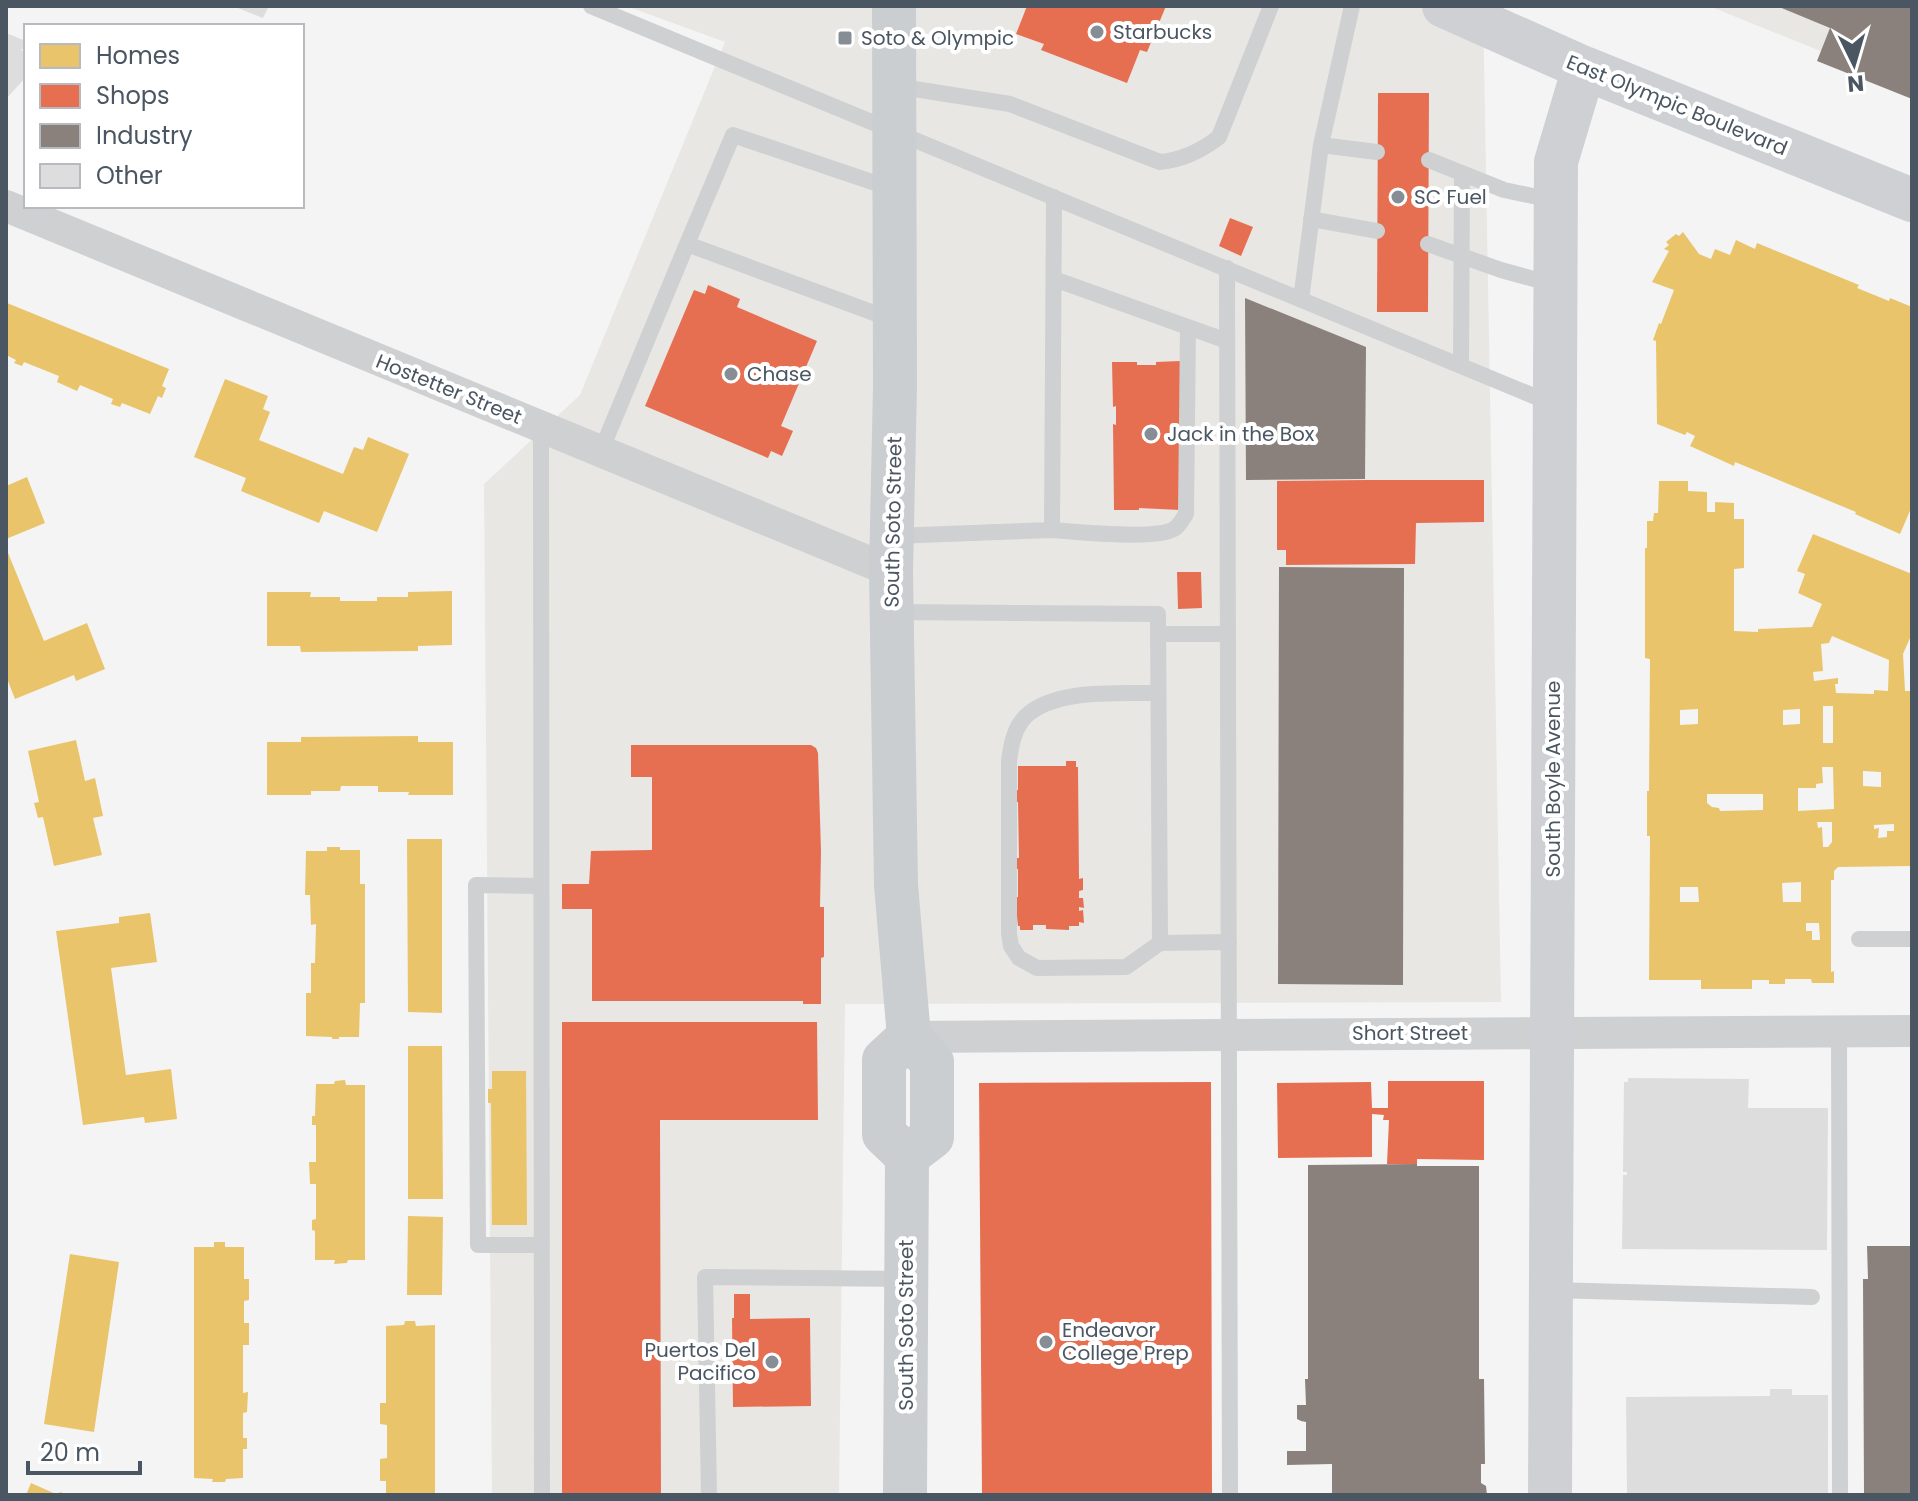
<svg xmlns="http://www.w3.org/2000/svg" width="1918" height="1501" viewBox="0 0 1918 1501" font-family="Poppins,sans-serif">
  <rect width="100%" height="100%" fill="#f4f4f4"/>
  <path fill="#e8e7e3" d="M626 6H1483L1501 1002 845 1004 839 1495H492L484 484 580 395 725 42Z
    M1709 6H1912V88Z"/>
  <path fill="#e9c46a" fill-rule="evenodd" d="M1683 232 1699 254 1711 259 1715 249 1730 255 1736 240 1755 249 1757 243 1859 285 1857 288 1889 301 1890 298 1912 307V506L1900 534 1855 514 1856 512 1735 462 1734 466 1690 446 1695 436 1687 432 1685 435 1657 424 1656 341 1653 340 1659 323 1661 324 1674 290 1652 282 1669 251 1664 249 1669 245 1666 242 1676 234 1679 236Z
    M7 303 169 369 162 386 166 388 162 398 158 396 150 414 122 403 120 407 111 404 113 399 80 385 77 391 57 382 59 376 24 362 22 366 14 363 16 360 6 355Z
    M225 379 268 396 263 409 270 412 259 440 343 474 354 447 363 450 368 437 409 454 377 532 324 511 319 523 241 491 246 478 194 457Z
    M27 477 45 523 6 539V486Z
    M1659 481H1688V491L1707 492V512H1715V502L1734 503V519H1744V568L1734 569V631L1758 632V629L1812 627 1822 604 1798 593 1805 574 1797 571 1813 534 1912 574V639L1910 638 1903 654 1905 691H1912V866L1838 867 1834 871V880H1831V972L1834 971V983H1812L1811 979H1785V984H1769V980H1752V989H1701V980H1649L1650 836H1647V791H1649L1650 659 1645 658V548H1647V521H1653L1654 513H1658ZM1832 636 1889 660 1888 691 1874 690V694L1836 693 1835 684H1838V678L1814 681 1813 672 1823 671 1821 644 1829 643ZM1823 706H1833V743H1823ZM1698 709V724L1680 725V710ZM1800 709V724L1783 725V710ZM1822 767H1833L1834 809 1798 811V788H1816V784L1823 783ZM1863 771 1881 772V787L1863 786ZM1707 794H1763V810L1720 811 1719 808 1712 807 1707 803ZM1817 822H1832V842L1828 847H1823L1822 827 1818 828ZM1894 824V831H1887V837L1878 838 1879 828 1874 829V825ZM1801 882V902H1783L1782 883ZM1680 887H1698L1699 902H1680ZM1806 923H1819L1820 940H1812V931H1806Z
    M6 548 44 641 87 623 105 669 76 681 74 675 15 699 6 676Z
    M452 591V645L418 646V651L301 652 300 646H267V592H311L310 597H340V601H377V597H408V592Z
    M418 736V742H453V795H408L409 792H378V786H341L340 791H311V795H267V742H301V737Z
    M76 740 85 781 95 778 103 816 93 818 102 855 54 866 43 817 38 818 34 803 39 802 28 751Z
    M407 839H442V1013L408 1012Z
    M327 847H340V850H360V884H365V1003H360L359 1037H339V1039H332V1037L306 1036V993H311V963H315L316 924 311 925 310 895H305L306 851H327Z
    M150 913 157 962 111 968 126 1075 171 1069 177 1119 145 1123 144 1117 83 1125 56 931 119 923V917Z
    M408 1046H442L443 1199H408Z
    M492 1071H526L527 1225H492L491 1103H488V1089H492Z
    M345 1080 346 1085H365V1260H348L347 1263 334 1264 335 1260H315V1231L312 1230V1220L316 1219V1184H310L309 1162H316V1125H312V1116H315L316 1084H334L335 1081Z
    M408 1216 443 1217 442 1295H407Z
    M214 1242H225V1247H244V1279H249V1300L244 1301V1323H249V1345H243V1393L248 1392 247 1412 243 1413V1438H247V1449H243V1478L226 1479 225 1482H212L213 1479 194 1478V1247H214Z
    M70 1254 119 1262 94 1432 44 1424Z
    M405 1321H415L416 1326 435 1325V1495H386V1481H380V1459L387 1458V1425L380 1424V1403H386V1326L404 1325Z
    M31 1483 58 1495 60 1492 68 1495H26Z"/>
  <path fill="#e76f51" d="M1027 6H1166L1147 52 1140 50 1127 83 1041 50 1044 44 1016 34Z
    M1378 93H1429L1428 312H1377Z
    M1230 218 1253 227 1241 256 1219 246Z
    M708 285 740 299 737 307 817 341 781 426 793 431 782 456 771 451 768 458 645 406 694 290 705 294Z
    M1180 361V510L1139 508V510H1114L1113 424 1116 425V406L1113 407 1112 362H1137V365H1156V362Z
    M1366 480H1484V522L1416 523 1415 564 1286 565V550H1277V481Z
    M1177 572H1201L1202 608 1178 609Z
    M631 745H811L816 748 818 753 821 851 820 907H824V957L821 958V1004H803V1001H592V909H562V884H589L591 851 652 850V777H631Z
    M1066 761H1076V767H1078L1079 879 1083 878V890L1079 891V898H1083L1084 908 1079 907V911L1083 910 1084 923 1079 922V926H1069V930L1046 929V925H1033V930H1020V926H1018L1015 897H1018V869H1013V858H1019L1018 802H1014V791L1018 790V766H1066Z
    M562 1022H817L818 1120H660L661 1495H562Z
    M1388 1081H1484V1160L1417 1159V1164H1387L1389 1120H1383L1384 1115 1372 1114V1157L1278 1158 1277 1083 1371 1082 1372 1108H1388Z
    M1211 1082 1212 1495H982L979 1083Z
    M734 1294H750V1319L810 1318 811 1406 733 1407 732 1318H734Z"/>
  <path fill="#8a817c" d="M1777 6H1912V99L1817 61 1830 28Z
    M1245 298 1366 347 1365 479 1246 480Z
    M1279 567 1404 568 1403 985 1278 984Z
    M1417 1164V1166H1479V1379H1484L1485 1464H1481V1483L1486 1486 1487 1495H1332V1464L1287 1465V1451H1306V1422L1301 1421 1297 1419V1405H1306L1305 1379H1308V1165Z
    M1867 1246H1912V1495H1864L1863 1279H1868Z"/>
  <path fill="#ddddde" d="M233 6H269L263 18Z
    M6 33 26 41V46L21 50 26 52V77L6 99Z
    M1628 1078 1749 1079 1748 1108H1828L1827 1250 1622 1249 1623 1175H1627V1172H1623L1624 1082H1628Z
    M1770 1389H1792V1395H1828V1495H1627L1626 1397 1770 1396Z"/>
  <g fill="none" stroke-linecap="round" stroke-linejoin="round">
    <path stroke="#ced0d2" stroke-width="16" d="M591 6 1553 404
      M895 86 1010 104 1160 162C1182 160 1201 151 1219 137L1271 6
      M1321 145 1377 152
      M1429 160 1504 190 1552 200
      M1311 219 1377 231
      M687 244 733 135 893 189
      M1428 244 1501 270 1552 284
      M1227 268 1230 1495
      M1054 279 1227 341
      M1301 300 1321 145 1352 6
      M1461 366 1462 173
      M541 427 542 1495
      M601 451 687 244 893 320
      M1052 530C1076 532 1156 540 1174 529 1179 526 1182 520 1186 514L1188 327
      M893 536 1052 530 1054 197
      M893 612 1158 614 1160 943 1229 942
      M1158 634H1228
      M1158 693C1120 694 1056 688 1026 716 1014 728 1011 745 1009 761V934L1011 946 1019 958 1037 968 1126 967 1160 943
      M541 886 476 885 478 1245H542
      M1859 939H1912
      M1839 1032 1840 1495
      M1552 1290 1812 1297
      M709 1495 705 1277 905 1279"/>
    <path stroke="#ced0d2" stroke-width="32" d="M6 206 891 571
      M909 1037 1912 1031"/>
    <path stroke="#ced0d4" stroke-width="44" d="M1444 6 1584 68 1912 200
      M1550 1495 1556 162 1584 68"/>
    <path stroke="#caced1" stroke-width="44" d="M894 6 895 387 891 571 896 885 909 1037 932 1062V1137L907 1156
      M905 1495 907 1156 884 1134V1060L909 1037"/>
  </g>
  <g fill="#868d94" stroke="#fff" stroke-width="3">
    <circle cx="1097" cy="32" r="8"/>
    <rect x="837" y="30" width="16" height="16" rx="4"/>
    <circle cx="1398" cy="197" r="8"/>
    <circle cx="731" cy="374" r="8"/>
    <circle cx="1151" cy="434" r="8"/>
    <circle cx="1046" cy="1342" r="8"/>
    <circle cx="772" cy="1362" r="8"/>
  </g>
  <g text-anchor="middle" stroke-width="8" stroke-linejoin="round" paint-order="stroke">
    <g font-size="20" fill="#4a5661" stroke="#fff" text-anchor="start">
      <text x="1113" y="39">Starbucks</text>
      <text x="861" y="45">Soto &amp; Olympic</text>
      <text x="1414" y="204">SC Fuel</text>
      <text x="747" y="381">Chase</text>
      <text x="1167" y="441">Jack in the Box</text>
      <text x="1062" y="1337">Endeavor<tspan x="1062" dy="23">College Prep</tspan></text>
      <text x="756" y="1357" text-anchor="end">Puertos Del<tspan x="756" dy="23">Pacifico</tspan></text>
    </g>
    <g font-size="20" fill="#4a5661" stroke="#fff">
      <text transform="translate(1677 105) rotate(22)" y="7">East Olympic Boulevard</text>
      <text transform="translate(449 389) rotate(22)" y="7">Hostetter Street</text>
      <text transform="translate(893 522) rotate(-89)" y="7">South Soto Street</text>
      <text transform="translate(1553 779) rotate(-90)" y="7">South Boyle Avenue</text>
      <text x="1410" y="1040">Short Street</text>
      <text transform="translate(906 1325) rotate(-90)" y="7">South Soto Street</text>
    </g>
  </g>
  <rect width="1918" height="1501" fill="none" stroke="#4a5661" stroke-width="16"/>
  <rect x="24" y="24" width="280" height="184" fill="#ffffff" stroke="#b7bbc0" stroke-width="2"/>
  <rect x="40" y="44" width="40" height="24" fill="#e9c46a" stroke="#b7bbc0" stroke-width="2"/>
  <text x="96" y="64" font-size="24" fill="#4a5661">Homes</text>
  <rect x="40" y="84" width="40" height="24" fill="#e76f51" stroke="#b7bbc0" stroke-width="2"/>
  <text x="96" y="104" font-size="24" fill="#4a5661">Shops</text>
  <rect x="40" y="124" width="40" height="24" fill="#8a817c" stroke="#b7bbc0" stroke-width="2"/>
  <text x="96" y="144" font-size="24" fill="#4a5661">Industry</text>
  <rect x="40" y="164" width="40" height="24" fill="#ddddde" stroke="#b7bbc0" stroke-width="2"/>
  <text x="96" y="184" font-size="24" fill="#4a5661">Other</text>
  <g transform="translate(1854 64) rotate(175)" stroke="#ffffff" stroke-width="6" paint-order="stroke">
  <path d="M0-6L14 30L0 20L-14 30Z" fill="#4a5661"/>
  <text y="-12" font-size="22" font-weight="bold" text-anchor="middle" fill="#4a5661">N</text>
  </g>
  <path d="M28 1461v12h112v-12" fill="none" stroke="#4a5661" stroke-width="4"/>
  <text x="40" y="1461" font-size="24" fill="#4a5661" stroke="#ffffff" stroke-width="6" paint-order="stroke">20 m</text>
</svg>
